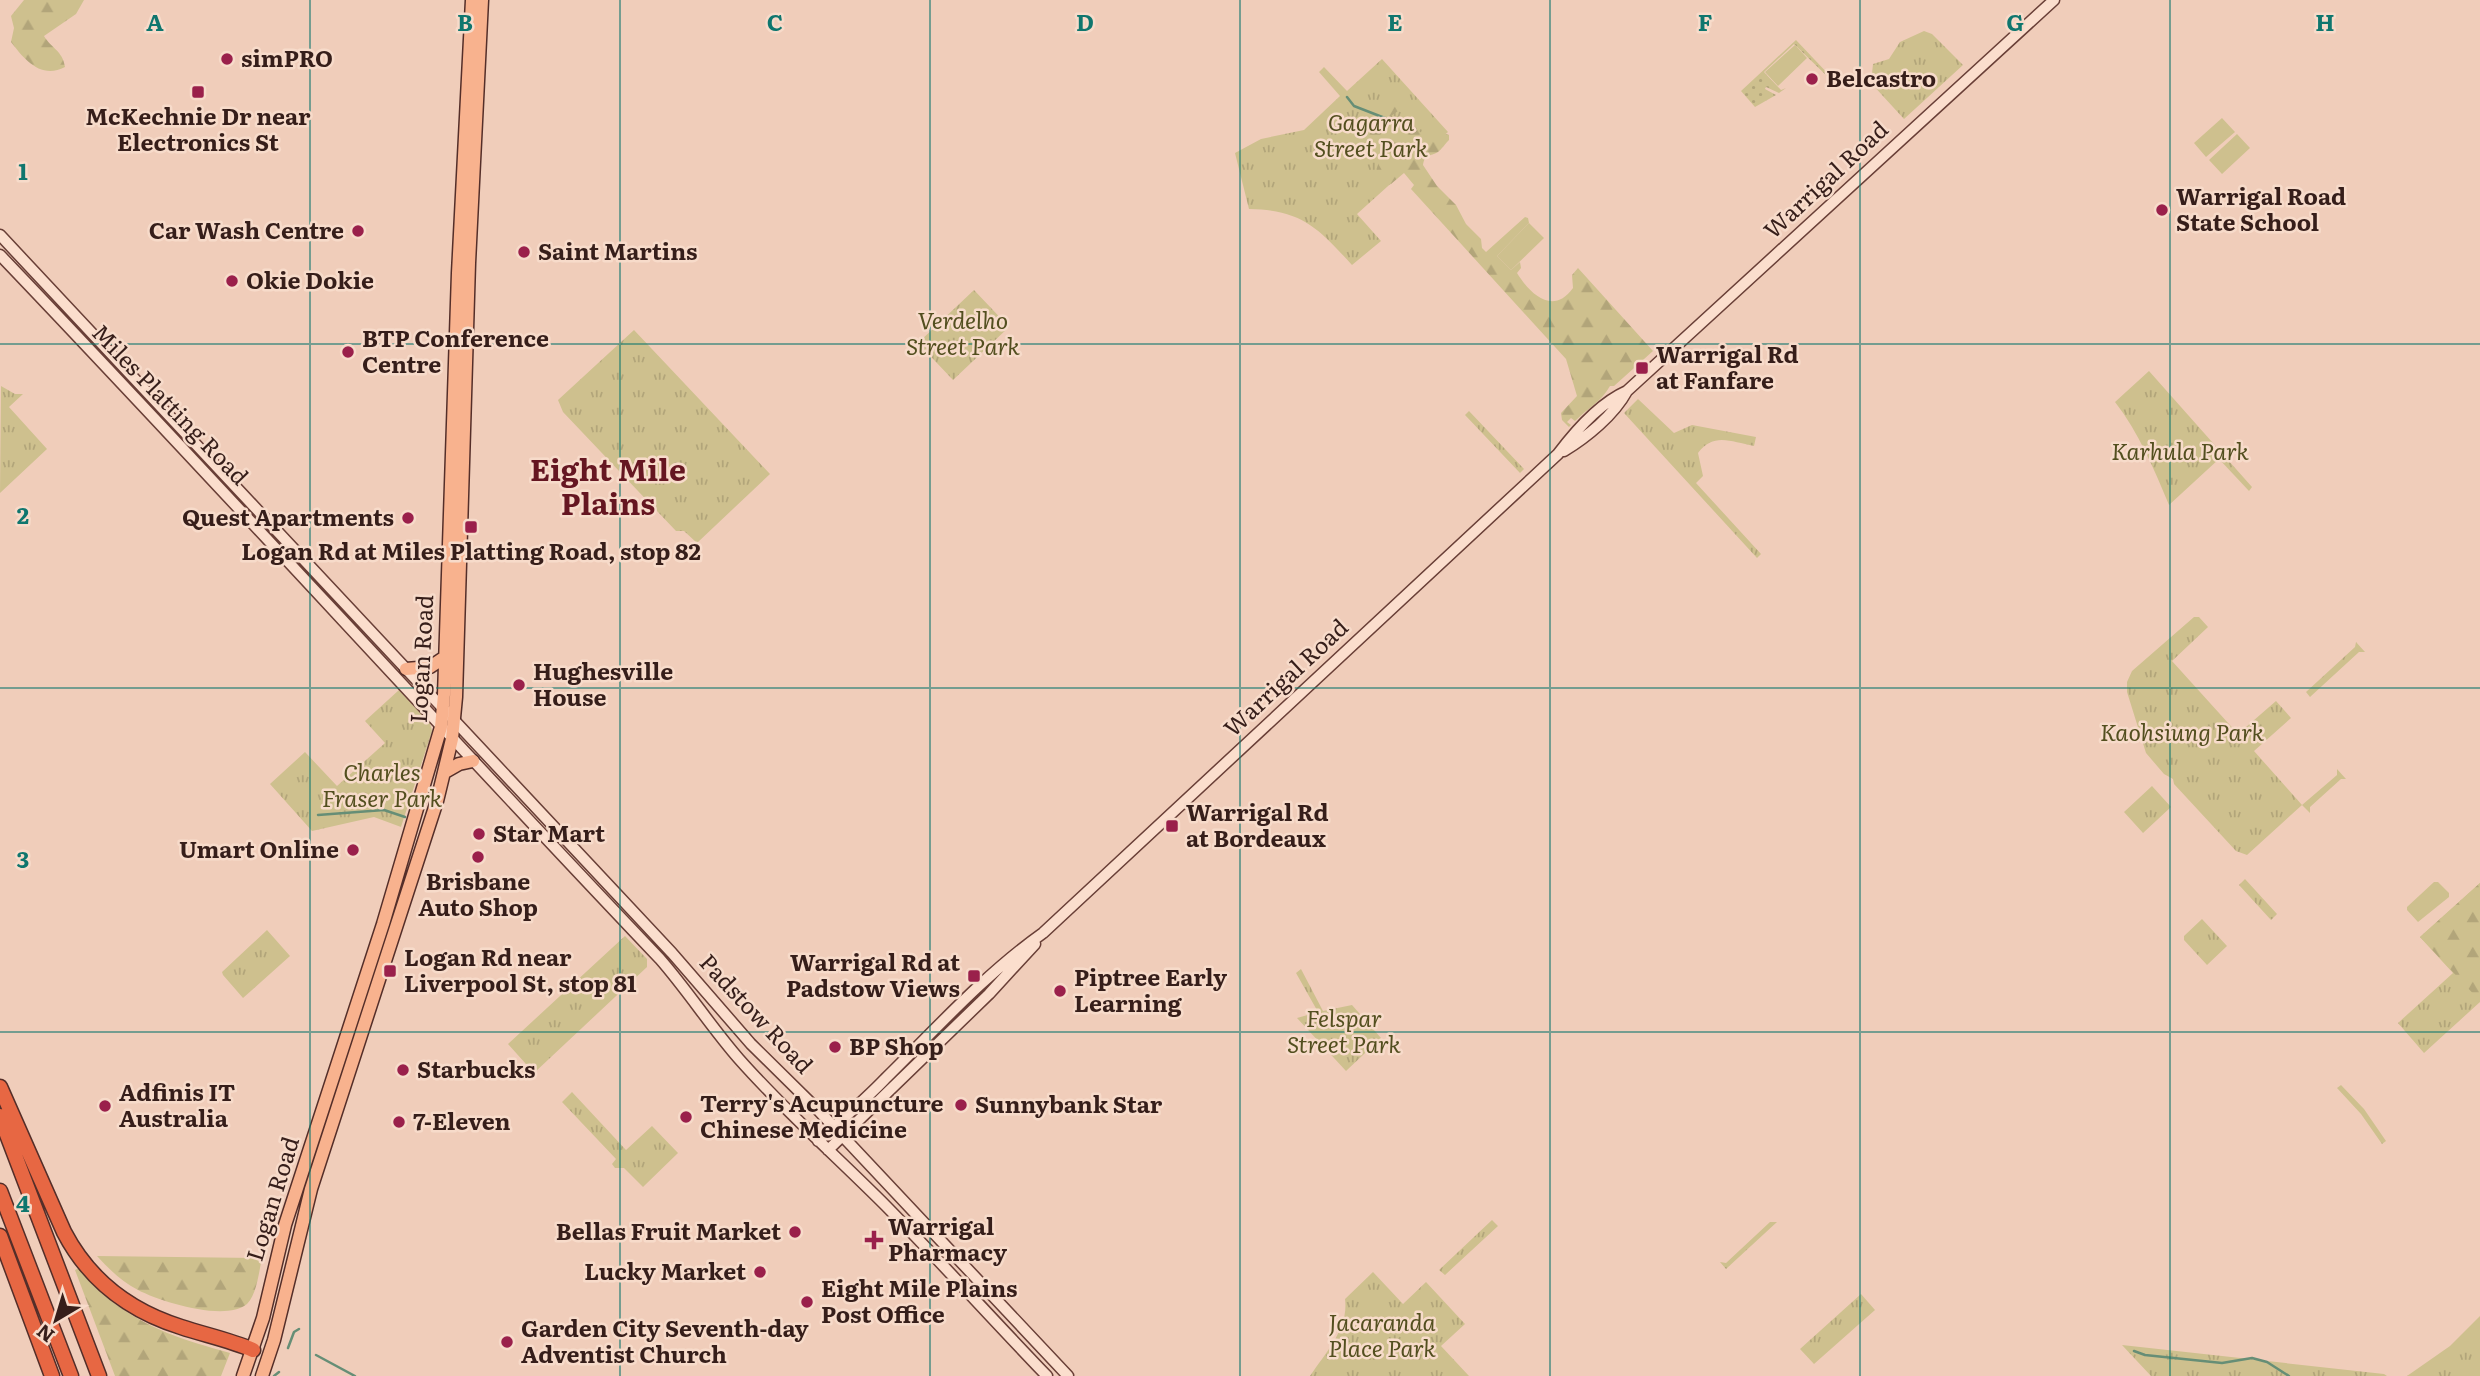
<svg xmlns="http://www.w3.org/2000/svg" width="2480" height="1376" viewBox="0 0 2480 1376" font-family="Literata,serif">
  <defs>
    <pattern id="grass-tufts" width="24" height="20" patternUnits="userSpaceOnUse" patternTransform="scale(1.75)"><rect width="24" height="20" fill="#cec08e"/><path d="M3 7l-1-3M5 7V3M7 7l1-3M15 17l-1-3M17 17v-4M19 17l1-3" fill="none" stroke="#b2a57a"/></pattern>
    <pattern id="forest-firs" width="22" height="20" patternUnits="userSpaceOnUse" patternTransform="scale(1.75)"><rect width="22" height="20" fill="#cec08e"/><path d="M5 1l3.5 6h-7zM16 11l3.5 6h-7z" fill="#b2a57a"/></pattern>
    <pattern id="garden-dots" width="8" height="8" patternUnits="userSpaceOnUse" patternTransform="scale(1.75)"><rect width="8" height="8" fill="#cec08e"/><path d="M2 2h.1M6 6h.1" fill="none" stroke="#b2a57a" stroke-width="1.8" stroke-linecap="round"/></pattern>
  </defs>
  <rect width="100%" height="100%" fill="#f0cdba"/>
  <path fill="url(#grass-tufts)" d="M1924 31 1932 34 1963 65 1904 119 1871 83 1873 64 1889 59 1900 42Z
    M1382 59 1448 132 1357 214 1381 241 1352 265C1318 228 1302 210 1249 209L1235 153 1261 139 1304 130 1340 96 1319 72 1324 67 1347 91Z
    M974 290 1009 327 953 380 918 343Z
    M634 330 770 474 697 543 684 531H676L563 412 558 400Z
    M2149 371 2252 487 2249 491 2219 459 2169 505C2154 469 2139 433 2115 402Z
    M1 386 15 394H23L9 407 47 449 0 493Z
    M1638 399 1674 433 1692 425 1756 437 1754 446C1731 442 1714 432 1698 453L1703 476 1696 483 1761 554 1757 558 1624 413Z
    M1469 411 1524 469 1520 473 1465 415Z
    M2194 617H2199L2208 627 2172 661 2238 734 2276 701 2291 718 2254 751 2302 805 2337 775V769L2346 779H2341L2310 807V813L2302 805 2247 855 2236 851 2174 784 2173 779 2164 774 2146 753 2127 692V682L2132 671Z
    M2356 642 2365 652H2359L2310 697 2306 692 2355 647Z
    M399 690 430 723 432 731 401 827 374 817 312 831 270 784 305 752 337 786 385 743 365 721Z
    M2152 786 2171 807 2143 833 2124 812Z
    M2245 879 2277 914 2271 920 2239 885Z
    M2480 883V1002L2424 1053 2398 1023 2453 973 2420 937Z
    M2202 919 2227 946 2207 965 2184 940V936Z
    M267 930 290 956 243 998 223 975 222 972Z
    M625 936 647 959V967L534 1073 508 1044Z
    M1301 969 1323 1011 1352 1005 1381 1038 1346 1071 1297 1018 1318 1012 1296 973Z
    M2341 1085 2364 1109 2386 1141 2382 1144 2361 1114 2337 1088Z
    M572 1092 626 1150 652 1126 678 1153 643 1187 624 1168H615L612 1164 616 1159 562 1102Z
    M1492 1220 1498 1226 1445 1275 1439 1270Z
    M1770 1222H1777L1726 1269 1720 1262 1726 1263Z
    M1373 1272 1403 1304 1426 1282 1465 1324 1441 1346 1469 1376H1310C1326 1352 1349 1328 1345 1299Z
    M1861 1294 1875 1310 1814 1364 1800 1349Z
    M2480 1316V1376H2407L2450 1346Z
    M2122 1345 2384 1374 2387 1376H2151Z"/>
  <path fill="url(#forest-firs)" d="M24 0H84L76 14 44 36C51 48 63 51 65 67 41 80 24 59 11 42L14 28 11 16Z
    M1399 101 1401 109 1391 116 1393 119C1416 119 1418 143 1441 132L1449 135V140C1446 143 1441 150 1438 152 1430 157 1425 153 1423 165L1437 186 1456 205 1466 224 1481 239 1482 248 1486 252 1525 217 1528 218 1529 223 1497 256 1511 270 1520 262 1521 268 1517 273C1530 294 1553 316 1573 288L1572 275 1578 268 1653 351 1614 386H1610C1601 402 1588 408 1575 421L1571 418 1567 422 1571 425 1569 427 1562 420 1561 413 1577 396 1566 359 1411 189 1414 185 1404 173 1391 184 1383 186C1372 173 1382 149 1384 133L1375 137 1366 148 1359 140 1368 119 1374 117C1379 106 1387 102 1399 101Z
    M2480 883V1001L2420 937Z
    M97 1256 262 1258C259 1271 257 1294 247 1304 226 1322 161 1302 138 1290 122 1282 109 1269 97 1256Z
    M79 1268C87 1281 99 1291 110 1300 149 1330 184 1340 230 1353L221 1376H115L75 1270Z"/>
  <path fill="url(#garden-dots)" d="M1796 40 1832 78 1830 79 1794 44 1764 72 1781 90 1786 88 1779 93 1766 87 1765 89 1776 95 1755 107 1741 91Z"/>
  <path fill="#cec08e" d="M1795 45 1807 58 1778 86 1765 72Z
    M2222 118 2235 132 2206 157 2194 143Z
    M2237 134 2250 148 2222 174 2209 160Z
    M1529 223 1544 238 1511 270 1497 256Z
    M2434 882H2438L2449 893V897L2418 922 2407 910V907Z"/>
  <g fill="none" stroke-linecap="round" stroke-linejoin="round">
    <path stroke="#668e76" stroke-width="2.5" d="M1347 97 1354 106 1390 120
      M318 815 384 810 405 817
      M288 1348 294 1332 299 1329
      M2134 1351 2145 1355 2222 1363 2252 1358 2267 1362 2289 1376
      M316 1355 355 1376
      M274 1376 279 1372"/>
    <defs>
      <path id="secondary" d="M0 235 672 953 751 1044 819 1111 1068 1376
        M0 255C222 487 438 726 660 959 688 991 711 1027 739 1059 785 1111 837 1157 886 1206 941 1262 993 1320 1047 1376
        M1564 451C1587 437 1614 415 1627 391L2054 0
        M818 1141C840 1121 864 1101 885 1079 937 1028 984 975 1043 933L1558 454C1576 430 1600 403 1627 391
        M828 1150 989 994 1035 944"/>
      <path id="primary" d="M406 669 430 667 445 657
        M445 772 459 764 473 761
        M243 1376 263 1318 285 1225 383 924 441 727 444 695 458 273 472 0
        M262 1376 274 1340 311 1189 437 801 452 739 456 697 469 263 482 0"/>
      <path id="motorway" d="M0 1087 64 1232C89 1280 130 1311 181 1327 205 1335 230 1340 253 1350
        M0 1116 99 1376
        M0 1191 71 1376
        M0 1236 52 1376"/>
    </defs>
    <use href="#secondary" stroke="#693f37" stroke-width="13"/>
    <use href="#primary" stroke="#542e29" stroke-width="15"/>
    <use href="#motorway" stroke="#542e29" stroke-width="17"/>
    <use href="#secondary" stroke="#fbdecd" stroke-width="10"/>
    <use href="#primary" stroke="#f8b28e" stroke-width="12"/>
    <use href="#motorway" stroke="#e76743" stroke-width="14"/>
  </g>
  <path fill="none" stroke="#0f766e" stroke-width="2" stroke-opacity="0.55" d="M310 0V1376M620 0V1376M930 0V1376M1240 0V1376M1550 0V1376M1860 0V1376M2170 0V1376M0 344H2480M0 688H2480M0 1032H2480"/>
  <g fill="#9a204b" stroke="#f7dbca" stroke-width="2.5">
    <circle cx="227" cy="59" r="7"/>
    <circle cx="1812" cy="79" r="7"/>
    <rect x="191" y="85" width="14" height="14" rx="3.5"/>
    <circle cx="2162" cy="210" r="7"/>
    <circle cx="358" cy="231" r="7"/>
    <circle cx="524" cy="252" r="7"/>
    <circle cx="232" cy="281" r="7"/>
    <circle cx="348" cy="352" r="7"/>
    <rect x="1635" y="361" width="14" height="14" rx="3.5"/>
    <circle cx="408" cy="518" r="7"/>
    <rect x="464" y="520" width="14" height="14" rx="3.5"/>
    <circle cx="519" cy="685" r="7"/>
    <rect x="1165" y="819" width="14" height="14" rx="3.5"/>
    <circle cx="479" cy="834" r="7"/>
    <circle cx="353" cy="850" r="7"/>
    <circle cx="478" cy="857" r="7"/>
    <rect x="383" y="964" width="14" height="14" rx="3.5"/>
    <rect x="967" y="969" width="14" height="14" rx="3.5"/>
    <circle cx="1060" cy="991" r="7"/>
    <circle cx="835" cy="1047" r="7"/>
    <circle cx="403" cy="1070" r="7"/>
    <circle cx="961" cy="1105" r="7"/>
    <circle cx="105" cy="1106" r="7"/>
    <circle cx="686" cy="1117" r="7"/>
    <circle cx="399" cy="1122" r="7"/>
    <circle cx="795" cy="1232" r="7"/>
    <path d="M870.5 1229.5h7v7h7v7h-7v7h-7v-7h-7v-7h7z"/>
    <circle cx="760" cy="1272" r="7"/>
    <circle cx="807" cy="1302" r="7"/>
    <circle cx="507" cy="1342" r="7"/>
  </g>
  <g text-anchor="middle" stroke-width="5" stroke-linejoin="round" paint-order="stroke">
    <g font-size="23" font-weight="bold" fill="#361e1a" stroke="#f7dbca" text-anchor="start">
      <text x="241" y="67">simPRO</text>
      <text x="1826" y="87">Belcastro</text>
      <text x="198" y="125" text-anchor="middle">McKechnie Dr near<tspan x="198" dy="26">Electronics St</tspan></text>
      <text x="2176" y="205">Warrigal Road<tspan x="2176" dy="26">State School</tspan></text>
      <text x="344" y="239" text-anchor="end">Car Wash Centre</text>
      <text x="538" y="260">Saint Martins</text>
      <text x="246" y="289">Okie Dokie</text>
      <text x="362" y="347">BTP Conference<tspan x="362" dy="26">Centre</tspan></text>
      <text x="1656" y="363">Warrigal Rd<tspan x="1656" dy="26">at Fanfare</tspan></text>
      <text x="394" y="526" text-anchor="end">Quest Apartments</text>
      <text x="471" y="560" text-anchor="middle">Logan Rd at Miles Platting Road, stop 82</text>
      <text x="533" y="680">Hughesville<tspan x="533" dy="26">House</tspan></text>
      <text x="1186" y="821">Warrigal Rd<tspan x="1186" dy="26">at Bordeaux</tspan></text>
      <text x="493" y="842">Star Mart</text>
      <text x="339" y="858" text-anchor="end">Umart Online</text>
      <text x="478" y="890" text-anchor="middle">Brisbane<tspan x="478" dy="26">Auto Shop</tspan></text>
      <text x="404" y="966">Logan Rd near<tspan x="404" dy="26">Liverpool St, stop 81</tspan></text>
      <text x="960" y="971" text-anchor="end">Warrigal Rd at<tspan x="960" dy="26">Padstow Views</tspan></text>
      <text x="1074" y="986">Piptree Early<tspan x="1074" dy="26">Learning</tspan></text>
      <text x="849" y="1055">BP Shop</text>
      <text x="417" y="1078">Starbucks</text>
      <text x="119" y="1101">Adfinis IT<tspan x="119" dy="26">Australia</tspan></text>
      <text x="700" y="1112">Terry's Acupuncture<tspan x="700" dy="26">Chinese Medicine</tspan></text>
      <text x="975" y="1113">Sunnybank Star</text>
      <text x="413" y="1130">7-Eleven</text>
      <text x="888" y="1235">Warrigal<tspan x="888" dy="26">Pharmacy</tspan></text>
      <text x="781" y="1240" text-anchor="end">Bellas Fruit Market</text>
      <text x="746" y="1280" text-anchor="end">Lucky Market</text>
      <text x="821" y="1297">Eight Mile Plains<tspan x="821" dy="26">Post Office</tspan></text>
      <text x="521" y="1337">Garden City Seventh-day<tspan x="521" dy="26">Adventist Church</tspan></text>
    </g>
    <g font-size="23" font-style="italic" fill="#534f1f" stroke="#f7dbca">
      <text x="1371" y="131">Gagarra<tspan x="1371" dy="26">Street Park</tspan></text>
      <text x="963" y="329">Verdelho<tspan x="963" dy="26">Street Park</tspan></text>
      <text x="2180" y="460">Karhula Park</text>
      <text x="2182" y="741">Kaohsiung Park</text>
      <text x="382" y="781">Charles<tspan x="382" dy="26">Fraser Park</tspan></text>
      <text x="1344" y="1027">Felspar<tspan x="1344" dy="26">Street Park</tspan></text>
      <text x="1382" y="1331">Jacaranda<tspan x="1382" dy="26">Place Park</tspan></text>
    </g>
    <g font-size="23" fill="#361e1a" stroke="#f7dbca">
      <text transform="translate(1826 180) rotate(-43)" y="8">Warrigal Road</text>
      <text transform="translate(170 405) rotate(46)" y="8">Miles Platting Road</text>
      <text transform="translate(422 659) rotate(-87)" y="8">Logan Road</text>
      <text transform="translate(1286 678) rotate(-43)" y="8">Warrigal Road</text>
      <text transform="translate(756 1014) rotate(47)" y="8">Padstow Road</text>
      <text transform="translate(273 1199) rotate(-73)" y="8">Logan Road</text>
    </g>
    <g font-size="30" font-weight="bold" fill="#651621" stroke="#f7dbca">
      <text x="608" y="481">Eight Mile<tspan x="608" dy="34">Plains</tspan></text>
    </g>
  </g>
  <g font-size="23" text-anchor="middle" font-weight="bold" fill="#0f766e" stroke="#f7dbca" stroke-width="5" stroke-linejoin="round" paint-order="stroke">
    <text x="155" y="31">A</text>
    <text x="465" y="31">B</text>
    <text x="775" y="31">C</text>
    <text x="1085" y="31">D</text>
    <text x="1395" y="31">E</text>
    <text x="1705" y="31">F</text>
    <text x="2015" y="31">G</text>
    <text x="2325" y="31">H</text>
    <text x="23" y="180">1</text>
    <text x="23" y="524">2</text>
    <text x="23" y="868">3</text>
    <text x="23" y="1212">4</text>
  </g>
  <g transform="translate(56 1320) rotate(218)" stroke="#f7dbca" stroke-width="5" paint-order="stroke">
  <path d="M0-5L12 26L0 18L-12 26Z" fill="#361e1a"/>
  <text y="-10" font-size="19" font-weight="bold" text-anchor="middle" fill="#361e1a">N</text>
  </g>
</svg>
